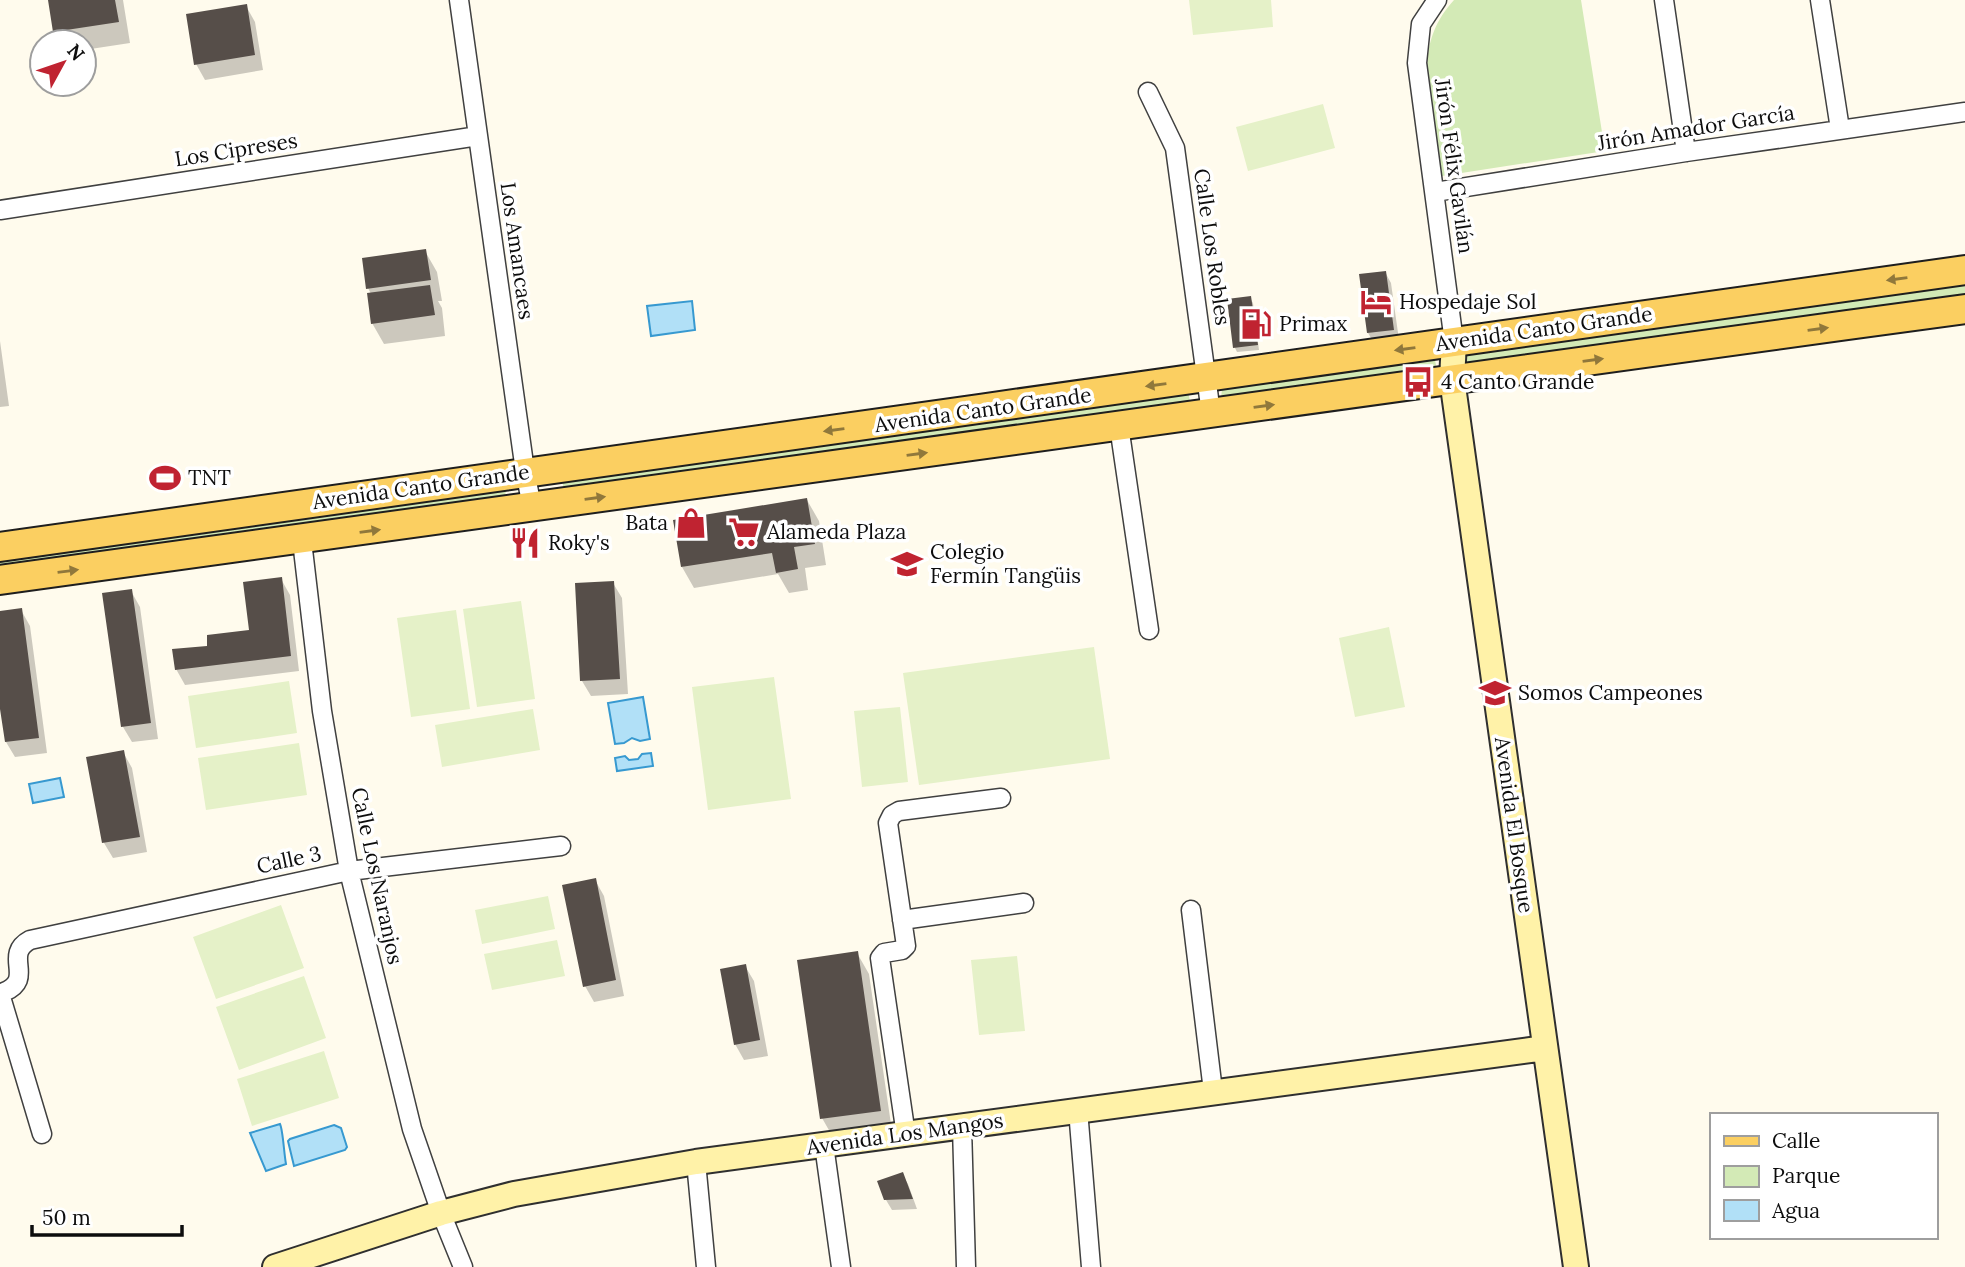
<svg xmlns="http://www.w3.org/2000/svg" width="1965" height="1267" viewBox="0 0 1965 1267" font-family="Lora,serif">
  <rect width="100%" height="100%" fill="#fffbed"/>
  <path fill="#d3eab6" d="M1454 0H1581L1605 151 1442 176 1427 67C1428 40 1436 20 1454 0Z
    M1965 275V296L1461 368 1464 348Z
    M1434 355 1436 365 1434 371 1227 400 1221 398 1222 389 1228 383Z
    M1188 390 1190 402 1186 406 564 490 562 480Z
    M501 484 506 491 504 499 0 572V553Z"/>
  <path fill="#e5f1c8" d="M1189 0H1271L1273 27 1193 35Z
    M1323 104 1335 148 1248 171 1236 127Z
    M521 601 535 699 477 707 463 609Z
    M456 610 470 709 411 717 397 618Z
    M1389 627 1405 707 1355 717 1339 638Z
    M1094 647 1110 759 919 785 903 673Z
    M774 677 791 799 708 810 692 687Z
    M289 681 297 733 196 748 188 696Z
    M900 707 908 782 862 787 854 711Z
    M533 709 540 750 442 767 435 725Z
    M299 743 307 795 206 810 198 758Z
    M548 896 555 929 482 944 475 910Z
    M281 905 304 968 216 999 193 937Z
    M557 940 565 976 492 990 484 954Z
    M1017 956 1025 1031 979 1035 971 960Z
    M304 976 326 1038 239 1070 216 1007Z
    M324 1051 339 1098 252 1126 237 1079Z"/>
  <path fill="#b1e0f7" stroke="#3799d0" stroke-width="2" d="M692 301 695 330 651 336 647 306Z
    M643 697 650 739 640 741 632 738 624 743 615 744 608 703Z
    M651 753 653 766 617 771 615 758 625 756 629 760 638 759 642 754Z
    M60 778 64 797 33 803 29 784Z
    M280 1124C283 1130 284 1154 286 1164L266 1171 250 1133Z
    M334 1125 341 1128 347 1147 345 1150 294 1166 288 1141 290 1139Z"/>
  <path fill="#0003" d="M50 0H123L130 43 84 50V42H61L55 32Z
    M246 6 255 22 263 70 205 80 196 64Z
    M425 251 437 272 442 301H438L442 308 445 336 384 344 372 323 371 294 368 288Z
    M1385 272 1391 283 1399 340 1374 343 1368 333Z
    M1250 298 1253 303 1259 350 1237 352 1235 348 1229 301Z
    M0 341 9 406 0 407Z
    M807 500 819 521 826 565 805 568 808 590 789 593 778 574 694 588 682 567Z
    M281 579 290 595 299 671 185 685 176 669 209 647 251 632Z
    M613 583 622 598 628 694 591 696 582 681Z
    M131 591 140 607 158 739 132 742 123 727 104 595Z
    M21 610 30 626 47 753 15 757 6 742 0 696V613Z
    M123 752 132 768 147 852 113 858 104 843Z
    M595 880 604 896 624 996 594 1002 585 986Z
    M857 953 869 974 892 1131 834 1139 822 1118Z
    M745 966 754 981 768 1056 744 1060 735 1044Z
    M902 1174 908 1184 917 1209 892 1210 886 1200Z"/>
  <path fill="#564e49" d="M48 0H115L119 22 53 32Z
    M247 4 255 55 194 65 186 14Z
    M426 249 431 280 366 289 362 258Z
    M1386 271 1394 330 1367 333 1359 274Z
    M430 285 435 315 371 324 367 293Z
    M1251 296 1258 345 1233 348 1227 299Z
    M807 498 815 544 794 547 798 569 776 573 772 553 681 567 673 520Z
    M282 577 291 656 175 670 172 649 207 646V635L249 630 243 582Z
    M614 581 620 679 580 681 575 583Z
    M132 589 151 723 121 727 102 593Z
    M22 608 39 738 5 742 0 709V611Z
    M124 750 140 837 102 843 86 757Z
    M596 878 616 980 583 987 562 885Z
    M858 951 881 1111 820 1119 797 960Z
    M746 964 760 1040 734 1045 720 969Z
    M903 1172 913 1199 884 1200 877 1181Z"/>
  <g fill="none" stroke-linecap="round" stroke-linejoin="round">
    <defs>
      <path id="street" d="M459 0 525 471 532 507
        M1437 0 1421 24 1417 63 1454 342
        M1664 0 1686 152
        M1820 0 1840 129
        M1148 92 1175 148 1211 413
        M1435 192 1686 152 1965 112
        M0 210 478 136
        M1119 426 1149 630
        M302 541 322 711 349 871 412 1129 441 1213 463 1267
        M1191 910 1213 1091
        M902 920 1024 903
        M1078 1110 1091 1267
        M962 1127 966 1267
        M42 1134 1 997 4 992C36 979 2 955 30 940L349 871 561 846
        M906 1135 880 958 884 953 902 950 906 946 888 823 892 815 899 811 1001 798
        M824 1145 841 1267
        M696 1162 706 1267"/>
      <path id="secondary" d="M1454 342 1452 379 1576 1267
        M275 1267 441 1213 514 1194 696 1162 1545 1048"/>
      <path id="primary" d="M0 547C655 455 1310 362 1965 270
        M0 580C656 494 1310 398 1965 309"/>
    </defs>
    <use href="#street" stroke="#404040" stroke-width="21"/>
    <use href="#secondary" stroke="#2f2f2f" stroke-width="28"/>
    <use href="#primary" stroke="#1e1e1e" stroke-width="32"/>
    <use href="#street" stroke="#fff" stroke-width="18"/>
    <use href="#secondary" stroke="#fff2a8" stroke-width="24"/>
    <use href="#primary" stroke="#fbcf61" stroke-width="28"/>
  </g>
  <defs><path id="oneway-solid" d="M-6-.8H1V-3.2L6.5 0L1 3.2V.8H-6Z" transform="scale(1.75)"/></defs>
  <g fill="#90783b">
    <use href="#oneway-solid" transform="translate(1897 279) rotate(172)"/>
    <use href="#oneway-solid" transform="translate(1818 329) rotate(-8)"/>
    <use href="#oneway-solid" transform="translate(1405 349) rotate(172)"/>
    <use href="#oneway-solid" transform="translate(1593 360) rotate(-8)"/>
    <use href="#oneway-solid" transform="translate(1156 385) rotate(172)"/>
    <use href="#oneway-solid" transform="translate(1264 406) rotate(-8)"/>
    <use href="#oneway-solid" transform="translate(834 430) rotate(172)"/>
    <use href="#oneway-solid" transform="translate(917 454) rotate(-8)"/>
    <use href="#oneway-solid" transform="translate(595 498) rotate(-8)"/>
    <use href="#oneway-solid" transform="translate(370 531) rotate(-8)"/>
    <use href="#oneway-solid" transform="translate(68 571) rotate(-7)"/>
  </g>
  <defs>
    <symbol id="hotel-bare" viewBox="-9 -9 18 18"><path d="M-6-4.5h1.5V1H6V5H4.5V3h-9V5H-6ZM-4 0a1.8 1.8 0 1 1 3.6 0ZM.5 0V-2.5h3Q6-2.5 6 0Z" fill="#c02331" stroke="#fff" stroke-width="2.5" paint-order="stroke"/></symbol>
    <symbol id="fuel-bare" viewBox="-9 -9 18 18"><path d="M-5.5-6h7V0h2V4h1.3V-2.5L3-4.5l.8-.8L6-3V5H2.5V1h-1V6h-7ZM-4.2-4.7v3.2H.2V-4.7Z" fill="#c02331" stroke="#fff" stroke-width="2.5" paint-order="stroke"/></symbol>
    <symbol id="bus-bare" viewBox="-9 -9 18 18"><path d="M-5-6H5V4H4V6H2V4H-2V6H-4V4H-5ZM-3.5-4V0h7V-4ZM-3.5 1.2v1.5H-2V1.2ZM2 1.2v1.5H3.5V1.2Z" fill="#c02331" stroke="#fff" stroke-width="2.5" paint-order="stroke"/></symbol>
    <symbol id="stadium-bare" viewBox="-9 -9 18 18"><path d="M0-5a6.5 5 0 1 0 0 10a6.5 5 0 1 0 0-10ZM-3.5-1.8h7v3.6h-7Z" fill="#c02331" stroke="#fff" stroke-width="2.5" paint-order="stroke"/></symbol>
    <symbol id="shop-bare" viewBox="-9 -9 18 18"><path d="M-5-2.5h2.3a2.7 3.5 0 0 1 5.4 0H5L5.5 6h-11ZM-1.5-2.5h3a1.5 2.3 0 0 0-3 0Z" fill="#c02331" stroke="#fff" stroke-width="2.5" paint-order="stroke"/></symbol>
    <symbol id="supermarket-bare" viewBox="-9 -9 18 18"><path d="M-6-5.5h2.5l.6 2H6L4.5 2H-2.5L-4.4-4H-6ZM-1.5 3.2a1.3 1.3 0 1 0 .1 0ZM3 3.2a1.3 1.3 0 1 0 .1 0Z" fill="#c02331" stroke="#fff" stroke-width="2.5" paint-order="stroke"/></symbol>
    <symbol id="restaurant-bare" viewBox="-9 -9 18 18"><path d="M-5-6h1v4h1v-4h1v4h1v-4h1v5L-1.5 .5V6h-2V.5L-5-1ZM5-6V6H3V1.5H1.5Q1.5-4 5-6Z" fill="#c02331" stroke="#fff" stroke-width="2.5" paint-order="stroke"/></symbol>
    <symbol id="school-bare" viewBox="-9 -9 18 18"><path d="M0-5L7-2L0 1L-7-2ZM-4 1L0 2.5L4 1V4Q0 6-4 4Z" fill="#c02331" stroke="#fff" stroke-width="2.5" paint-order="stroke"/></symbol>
  </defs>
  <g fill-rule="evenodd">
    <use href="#hotel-bare" x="1354" y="280" width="44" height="44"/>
    <use href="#fuel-bare" x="1234" y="302" width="44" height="44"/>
    <use href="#bus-bare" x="1396" y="360" width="44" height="44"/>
    <use href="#stadium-bare" x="143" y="456" width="44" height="44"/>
    <use href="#shop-bare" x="669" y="501" width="44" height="44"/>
    <use href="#supermarket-bare" x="722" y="510" width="44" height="44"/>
    <use href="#restaurant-bare" x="503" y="521" width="44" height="44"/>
    <use href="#school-bare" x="885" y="542" width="44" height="44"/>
    <use href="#school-bare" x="1473" y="671" width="44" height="44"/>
  </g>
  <g text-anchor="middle" stroke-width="7" stroke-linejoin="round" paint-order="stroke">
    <g font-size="21" fill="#0d0d0d" stroke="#fff">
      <text transform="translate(1696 128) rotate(-9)" y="7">Jirón Amador García</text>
      <text transform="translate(236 150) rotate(-9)" y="7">Los Cipreses</text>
      <text transform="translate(1454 166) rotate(82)" y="7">Jirón Félix Gavilán</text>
      <text transform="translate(1212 247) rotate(82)" y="7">Calle Los Robles</text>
      <text transform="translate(517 251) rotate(82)" y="7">Los Amancaes</text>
      <text transform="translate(1544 329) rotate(-8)" y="7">Avenida Canto Grande</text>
      <text transform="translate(983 410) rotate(-8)" y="7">Avenida Canto Grande</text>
      <text transform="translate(421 487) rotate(-8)" y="7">Avenida Canto Grande</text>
      <text transform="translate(1514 825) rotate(82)" y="7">Avenida El Bosque</text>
      <text transform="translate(289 860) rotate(-12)" y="7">Calle 3</text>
      <text transform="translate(377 876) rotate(78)" y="7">Calle Los Naranjos</text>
      <text transform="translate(905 1134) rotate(-8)" y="7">Avenida Los Mangos</text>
    </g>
    <g font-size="21" fill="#0d0d0d" stroke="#fff" text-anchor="start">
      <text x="1399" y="309">Hospedaje Sol</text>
      <text x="1279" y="331">Primax</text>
      <text x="1441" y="389">4 Canto Grande</text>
      <text x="188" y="485">TNT</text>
      <text x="668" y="530" text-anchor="end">Bata</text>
      <text x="767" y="539">Alameda Plaza</text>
      <text x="548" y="550">Roky's</text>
      <text x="930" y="559">Colegio<tspan x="930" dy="24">Fermín Tangüis</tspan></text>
      <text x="1518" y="700">Somos Campeones</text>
    </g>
  </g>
  <rect x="1710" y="1113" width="228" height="126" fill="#ffffff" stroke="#9e9e9e" stroke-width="2"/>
  <rect x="1724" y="1136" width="35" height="10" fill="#fbcf61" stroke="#9e9e9e" stroke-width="2"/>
  <text x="1772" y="1148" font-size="21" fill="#0d0d0d">Calle</text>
  <rect x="1724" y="1166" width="35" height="21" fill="#d3eab6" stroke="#9e9e9e" stroke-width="2"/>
  <text x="1772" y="1183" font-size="21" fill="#0d0d0d">Parque</text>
  <rect x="1724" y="1200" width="35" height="21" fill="#b1e0f7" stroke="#9e9e9e" stroke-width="2"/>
  <text x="1772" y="1218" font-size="21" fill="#0d0d0d">Agua</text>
  <g transform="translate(63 63) rotate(50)"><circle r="33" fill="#ffffff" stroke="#9e9e9e" stroke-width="2"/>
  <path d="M0-5L12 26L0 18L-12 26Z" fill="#c02331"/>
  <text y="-10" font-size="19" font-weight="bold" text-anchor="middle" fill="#0d0d0d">N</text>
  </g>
  <path d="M32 1225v10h150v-10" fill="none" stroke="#0d0d0d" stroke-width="3.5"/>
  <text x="42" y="1225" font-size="21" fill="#0d0d0d" stroke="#ffffff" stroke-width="5" paint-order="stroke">50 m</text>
</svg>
